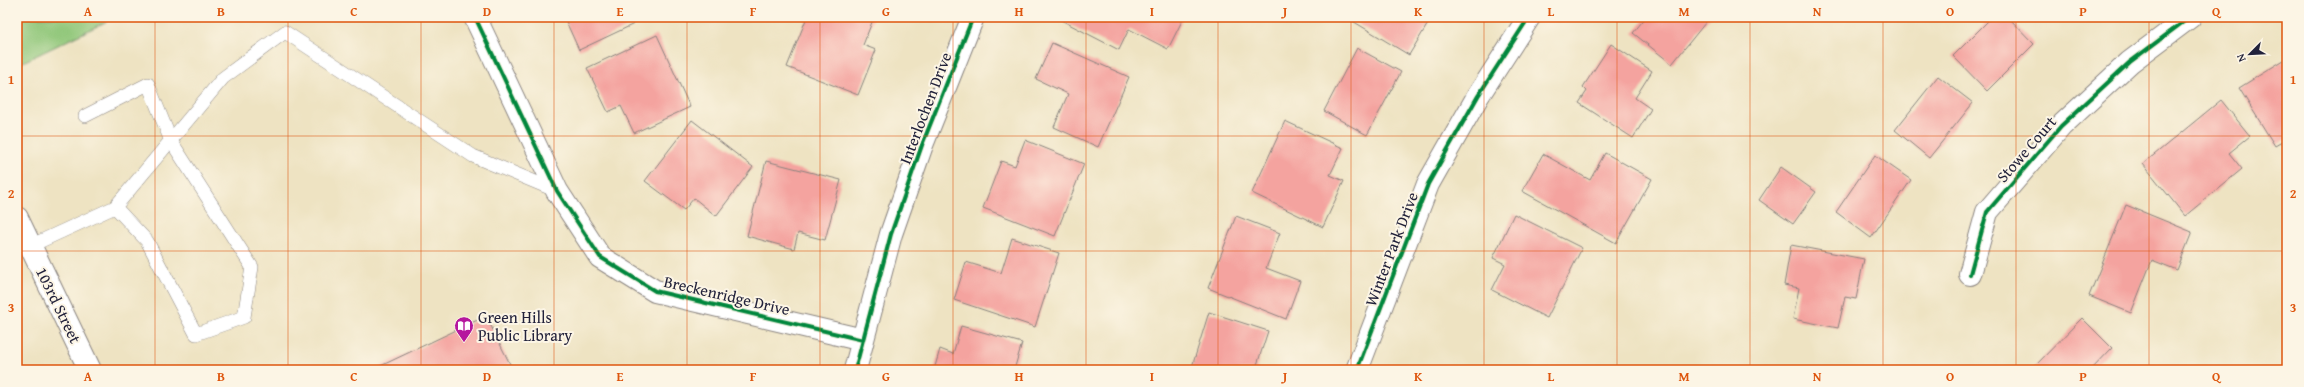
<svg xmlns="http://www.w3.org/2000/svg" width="2304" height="387" viewBox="0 0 2304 387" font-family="'Gentium Book Plus',serif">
  <rect width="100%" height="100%" fill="#fcf5e5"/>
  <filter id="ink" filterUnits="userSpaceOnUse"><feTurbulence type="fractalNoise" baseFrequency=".025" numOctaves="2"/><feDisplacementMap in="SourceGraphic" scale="8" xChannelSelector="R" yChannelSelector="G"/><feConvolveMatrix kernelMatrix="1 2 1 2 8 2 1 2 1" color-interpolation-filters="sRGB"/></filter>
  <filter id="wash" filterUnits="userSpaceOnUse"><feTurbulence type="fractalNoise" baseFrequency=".012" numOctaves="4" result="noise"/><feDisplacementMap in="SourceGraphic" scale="16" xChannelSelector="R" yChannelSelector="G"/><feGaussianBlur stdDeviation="0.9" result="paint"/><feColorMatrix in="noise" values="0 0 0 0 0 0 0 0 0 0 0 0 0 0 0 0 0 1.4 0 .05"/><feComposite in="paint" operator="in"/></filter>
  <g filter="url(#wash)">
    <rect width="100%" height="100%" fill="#eee3c2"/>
    <path fill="#91c77a" stroke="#5a745a" d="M17 17H116L17 65Z"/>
    <g id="blocks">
      <path fill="#f4a39f" d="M564 17H630L634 24 579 50Z
        M807 17H874L863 45 876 50 858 95 787 67Z
        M1062 17H1184L1168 49 1129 29 1119 50 1061 20Z
        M1346 17H1432L1409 55Z
        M1646 17H1710L1672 64 1633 33Z
        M1992 17H2008L2034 44 1987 91 1953 56Z
        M657 35 690 107 634 133 621 106 608 112 587 68Z
        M1052 43 1129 77 1098 147 1054 127 1068 94 1036 79Z
        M1611 44 1652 71 1635 98 1651 109 1633 138 1579 103 1587 91 1583 87Z
        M1357 48 1401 72 1367 135 1324 111Z
        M2287 58V139L2275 146 2239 88Z
        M1938 76 1973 103 1929 158 1895 130Z
        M2221 100 2250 136 2229 153 2242 169 2185 216 2143 164Z
        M692 120 753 167 716 216 694 198 684 210 645 181Z
        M1285 121 1343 148 1330 175 1344 181 1323 227 1252 193Z
        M1025 140 1084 164 1055 236 983 208 1001 161 1015 166Z
        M1605 153 1652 179 1616 243 1522 191 1543 154 1590 180Z
        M1875 155 1911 180 1871 238 1836 212Z
        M766 161 841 180 825 240 798 233 794 249 747 236Z
        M1781 167 1816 192 1793 224 1759 200Z
        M2126 205 2192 232 2177 270 2152 260 2131 313 2089 296Z
        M1514 214 1582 248 1547 318 1492 290 1505 264 1493 258Z
        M1236 216 1280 233 1266 268 1300 281 1286 319 1208 288Z
        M1012 238 1059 253 1035 327 954 300 966 262 1001 273Z
        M1791 245 1864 259 1856 299 1845 297 1838 328 1793 319 1799 288 1784 285Z
        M1209 312 1268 331 1256 368 1262 370H1191Z
        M486 316 513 370H372Z
        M2082 318 2112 348 2091 370H2031Z
        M961 326 1022 343 1014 370H934L940 349 953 354Z"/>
    </g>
  </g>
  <g filter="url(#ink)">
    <use href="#blocks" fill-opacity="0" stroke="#88827e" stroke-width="1"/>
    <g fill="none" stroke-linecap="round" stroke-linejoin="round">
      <defs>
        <path id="service" d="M85 116 148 84 171 141 252 267 244 317 196 334 147 241 115 207
          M30 246 115 207 223 78 285 32 473 156 557 191"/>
        <path id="minor" d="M475 17 557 191 600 257 655 291 863 340
          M1970 274 1987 212 2061 126 2130 62 2190 17
          M855 370 891 234 922 145 973 17
          M1357 370 1428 184 1478 96 1529 17"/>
        <path id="tertiary" d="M17 218 90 370"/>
      </defs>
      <use href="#service" stroke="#88827e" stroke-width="14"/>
      <use href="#minor" stroke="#88827e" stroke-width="24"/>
      <use href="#tertiary" stroke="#88827e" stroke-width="24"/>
      <use href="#service" stroke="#fff" stroke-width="13"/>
      <use href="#minor" stroke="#fff" stroke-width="22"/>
      <use href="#tertiary" stroke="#fff" stroke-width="22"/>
      <defs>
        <path id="cycleway" d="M475 17 557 191 600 257 655 291 863 340
          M1970 274 1987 212 2061 126 2130 62 2190 17
          M855 370 891 234 922 145 973 17
          M1357 370 1428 184 1478 96 1529 17"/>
      </defs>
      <use href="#cycleway" stroke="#fcf5e5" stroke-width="6"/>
      <use href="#cycleway" stroke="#00873e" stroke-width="4"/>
    </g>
  </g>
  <path fill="none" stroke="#de560e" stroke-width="1" stroke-opacity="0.55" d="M155 17V370M288 17V370M421 17V370M554 17V370M687 17V370M820 17V370M953 17V370M1086 17V370M1218 17V370M1351 17V370M1484 17V370M1617 17V370M1750 17V370M1883 17V370M2016 17V370M2149 17V370M17 136H2287M17 251H2287"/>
  <defs>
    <symbol id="library-pin" viewBox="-11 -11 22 30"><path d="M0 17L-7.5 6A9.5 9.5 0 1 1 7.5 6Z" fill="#b5179e" stroke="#fcf5e5"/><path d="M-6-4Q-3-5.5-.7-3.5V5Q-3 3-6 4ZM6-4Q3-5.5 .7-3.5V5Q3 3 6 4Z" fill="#fff"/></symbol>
  </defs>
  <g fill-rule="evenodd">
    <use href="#library-pin" x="453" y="315" width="22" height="30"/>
  </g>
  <g text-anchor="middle" stroke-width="4" stroke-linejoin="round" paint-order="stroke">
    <g font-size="16" fill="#22223b" stroke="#fcf5e5">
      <text transform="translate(925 108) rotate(-69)" y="6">Interlochen Drive</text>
      <text transform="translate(2026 149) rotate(-49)" y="6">Stowe Court</text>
      <text transform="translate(1391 249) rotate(-69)" y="6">Winter Park Drive</text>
      <text transform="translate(727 295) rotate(13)" y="6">Breckenridge Drive</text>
      <text transform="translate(59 305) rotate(64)" y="6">103rd Street</text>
    </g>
    <g font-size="16" fill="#22223b" stroke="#fcf5e5" text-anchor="start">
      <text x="478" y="323">Green Hills<tspan x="478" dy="18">Public Library</tspan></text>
    </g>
  </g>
  <rect width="2304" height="387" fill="none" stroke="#fcf5e5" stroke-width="44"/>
  <g transform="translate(2250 54) rotate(246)" stroke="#fcf5e5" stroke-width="3" paint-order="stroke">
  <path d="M0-3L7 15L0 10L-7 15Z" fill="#22223b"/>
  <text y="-6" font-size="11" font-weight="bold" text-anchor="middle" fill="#22223b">N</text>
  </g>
  <rect x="22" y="22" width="2260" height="343" fill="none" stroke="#de560e" stroke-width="1.5"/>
  <g font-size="13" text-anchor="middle" font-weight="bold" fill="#de560e">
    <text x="88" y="16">A</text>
    <text x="221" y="16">B</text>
    <text x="354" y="16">C</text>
    <text x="487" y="16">D</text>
    <text x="620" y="16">E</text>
    <text x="753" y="16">F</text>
    <text x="886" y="16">G</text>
    <text x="1019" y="16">H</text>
    <text x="1152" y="16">I</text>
    <text x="1285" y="16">J</text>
    <text x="1418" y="16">K</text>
    <text x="1551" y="16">L</text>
    <text x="1684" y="16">M</text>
    <text x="1817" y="16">N</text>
    <text x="1950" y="16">O</text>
    <text x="2083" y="16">P</text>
    <text x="2216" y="16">Q</text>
    <text x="11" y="84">1</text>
    <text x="2293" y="84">1</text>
    <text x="11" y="198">2</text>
    <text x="2293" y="198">2</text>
    <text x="11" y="312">3</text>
    <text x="2293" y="312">3</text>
    <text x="88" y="381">A</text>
    <text x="221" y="381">B</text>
    <text x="354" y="381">C</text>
    <text x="487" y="381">D</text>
    <text x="620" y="381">E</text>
    <text x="753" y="381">F</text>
    <text x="886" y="381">G</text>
    <text x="1019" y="381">H</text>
    <text x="1152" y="381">I</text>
    <text x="1285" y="381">J</text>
    <text x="1418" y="381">K</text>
    <text x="1551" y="381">L</text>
    <text x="1684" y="381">M</text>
    <text x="1817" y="381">N</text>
    <text x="1950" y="381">O</text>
    <text x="2083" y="381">P</text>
    <text x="2216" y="381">Q</text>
  </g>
</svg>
